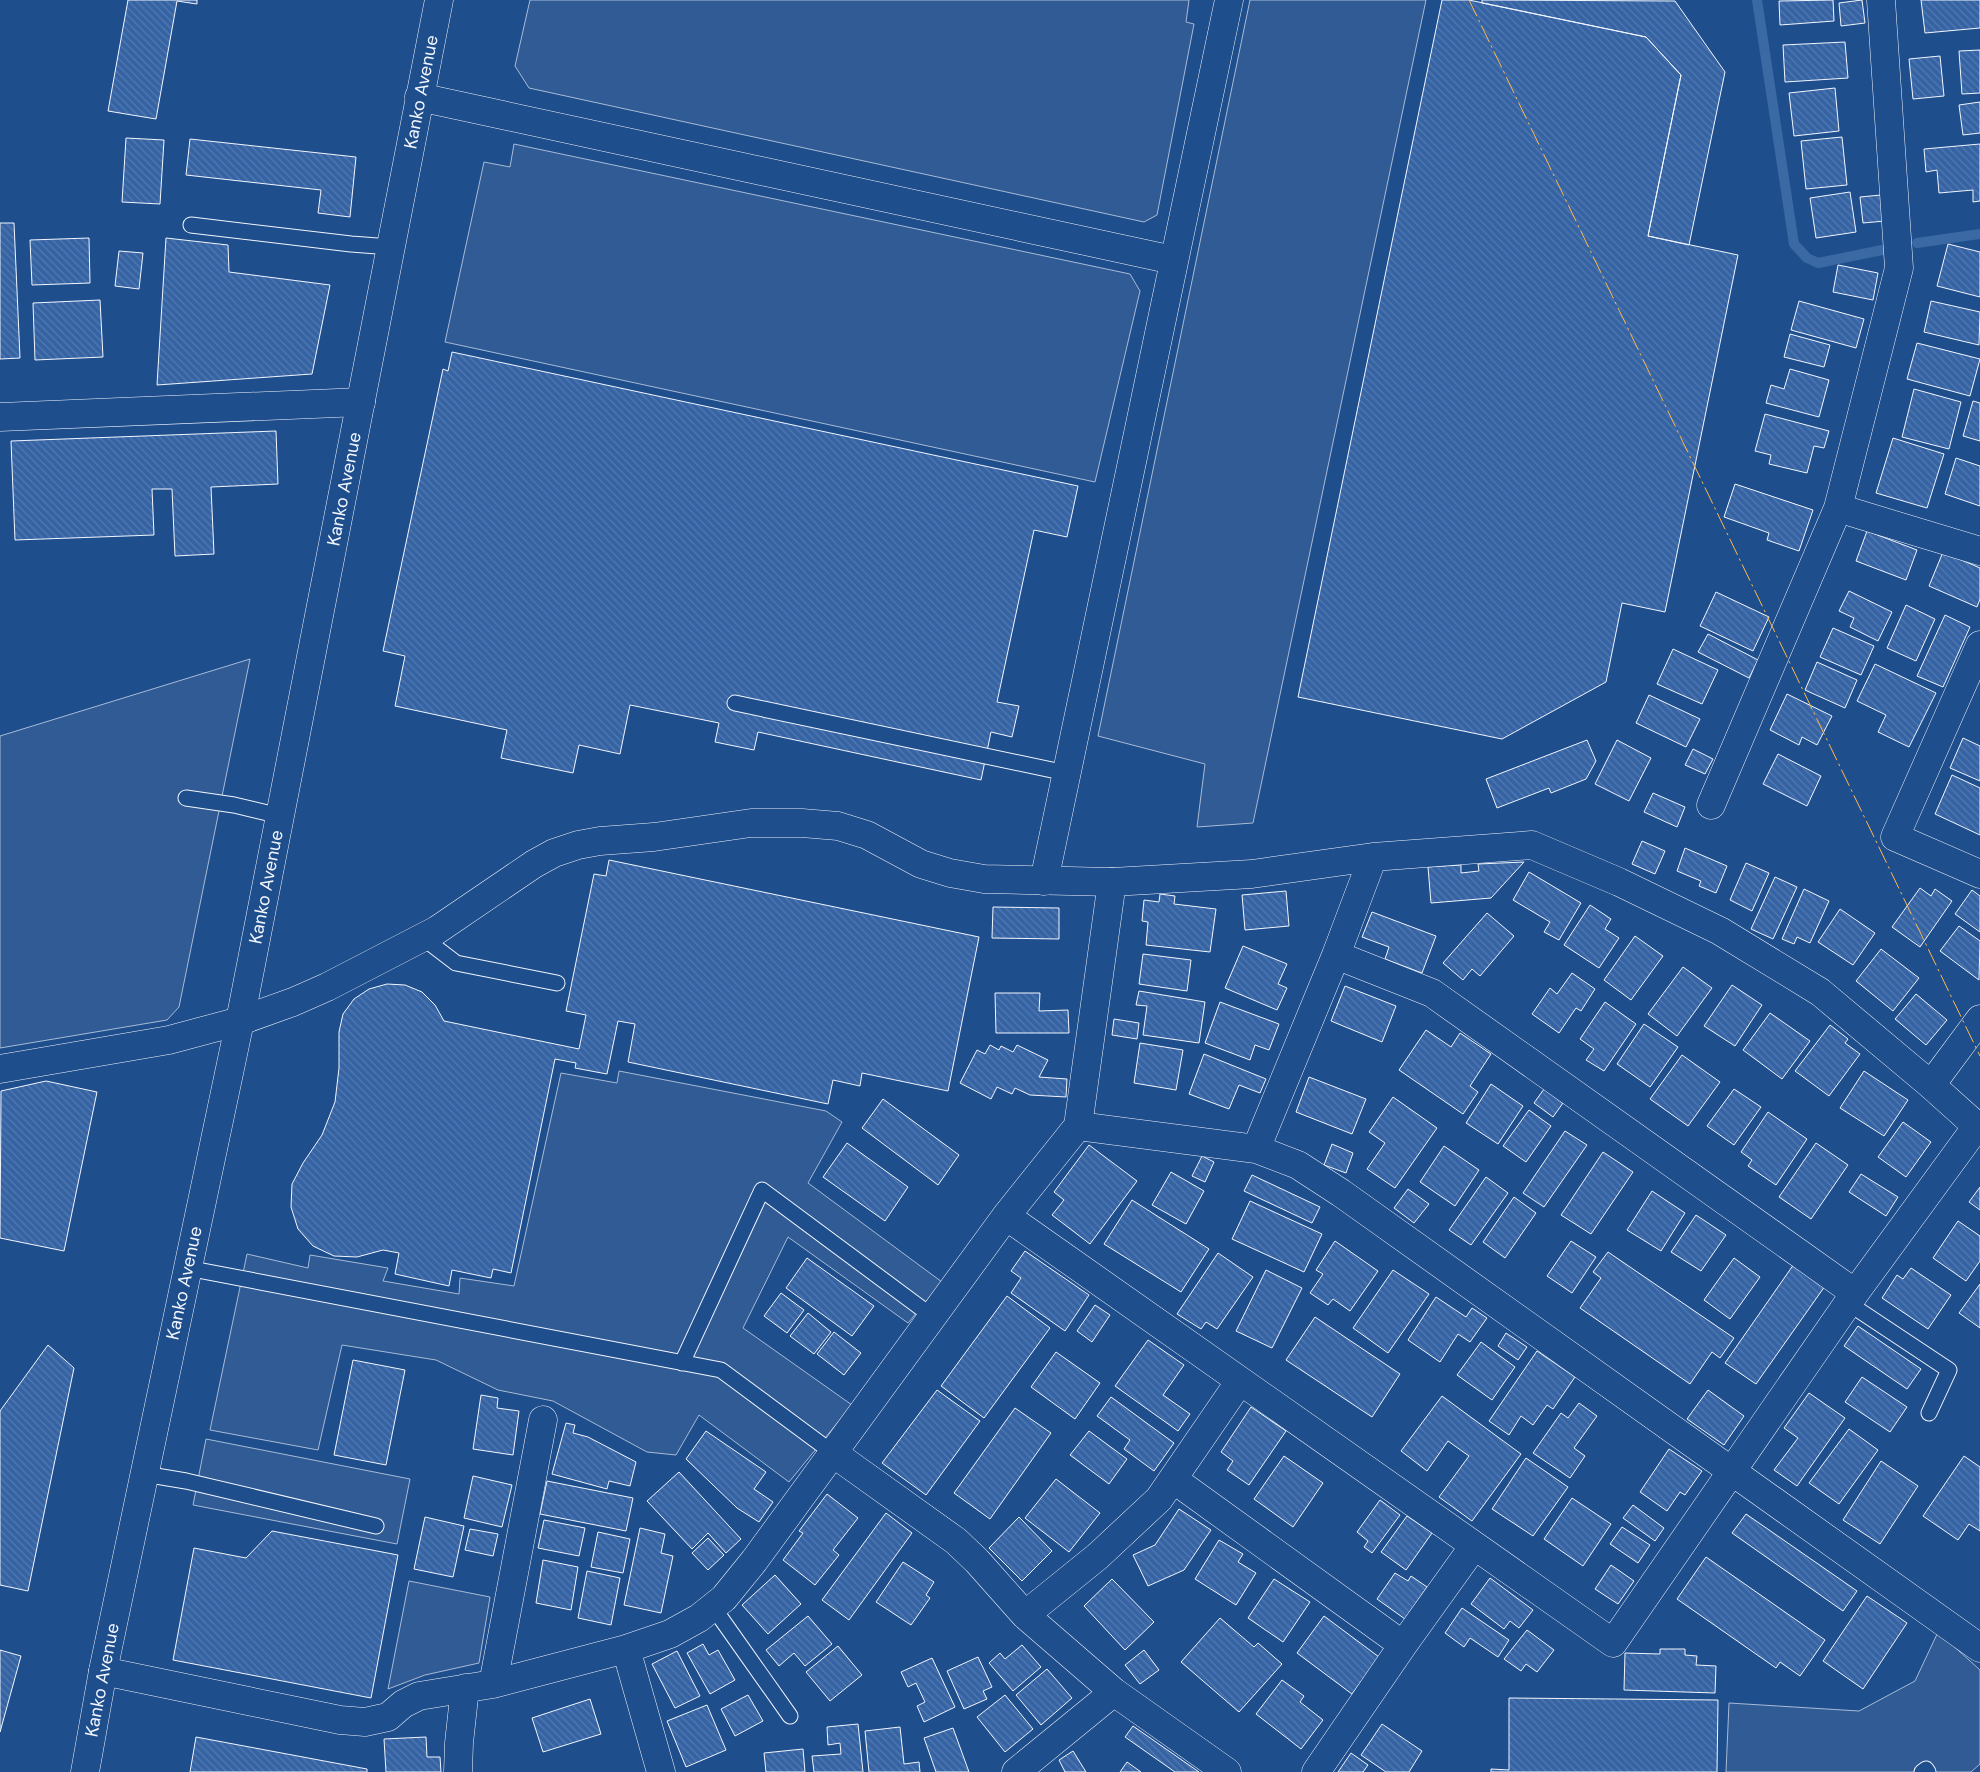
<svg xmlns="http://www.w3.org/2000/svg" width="1980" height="1772" viewBox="0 0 1980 1772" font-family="'DM Sans',sans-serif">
  <defs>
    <pattern id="building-back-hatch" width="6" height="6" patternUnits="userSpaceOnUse" patternTransform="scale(1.25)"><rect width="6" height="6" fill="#3563a3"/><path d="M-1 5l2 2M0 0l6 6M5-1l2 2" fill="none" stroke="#537ab1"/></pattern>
  </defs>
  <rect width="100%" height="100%" fill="#1f4e8c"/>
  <path fill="#305b95" stroke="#a8bbd7" d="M530 0H1189L1186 22 1194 24 1157 215 1144 222 529 88 515 66Z
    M1250 0H1426L1253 823 1197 827 1205 764 1098 736Z
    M514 144 1130 274 1140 291 1095 482 445 342 484 162 510 167Z
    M250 659 179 1007 167 1020 0 1048V736Z
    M619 1071 826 1111 842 1122 808 1183 942 1282 908 1323 788 1237 743 1328 852 1405 789 1482 699 1415 676 1455 647 1452 553 1401 498 1390 436 1360 342 1345 318 1450 210 1430 247 1254 308 1268 310 1255 388 1268 383 1281 459 1294 460 1278 514 1286 561 1073 617 1083Z
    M206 1439 410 1479 397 1544 193 1505Z
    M409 1581 490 1597 479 1663 425 1675 388 1689Z
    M1938 1632 1980 1670V1764L1971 1772H1726L1729 1703 1859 1711 1915 1681Z"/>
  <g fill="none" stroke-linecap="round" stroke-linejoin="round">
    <path stroke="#3b69a3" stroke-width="10" d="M1757 0 1794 244 1807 258 1818 263 1882 250
      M1917 243 1980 234"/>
  </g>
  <path fill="url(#building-back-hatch)" stroke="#f2f6ff" d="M128 0H197V4L177 1 156 119 108 111Z
    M1442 0H1469L1646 37 1681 75 1648 236 1738 255 1665 612 1622 603 1606 682 1502 739 1298 697Z
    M1482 0 1675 1 1725 72 1689 245 1648 236 1681 75 1646 37 1482 3Z
    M1833 0 1834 21 1780 25 1779 1Z
    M1862 0 1865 23 1841 26 1839 3Z
    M1921 0H1980V28L1925 33Z
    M1845 42 1848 78 1785 82 1783 45Z
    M1980 50V93L1962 94 1959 51Z
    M1940 56 1944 96 1913 99 1909 59Z
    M1835 88 1839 131 1794 136 1789 93Z
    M1980 102V133L1963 135 1959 105Z
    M1842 137 1847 185 1806 189 1801 141Z
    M126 138 164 140 160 204 122 202Z
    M190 139 356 157 350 217 318 213 321 190 186 175Z
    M1980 144V201L1973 202V190L1939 193 1937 170 1926 172 1924 149Z
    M1850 192 1856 232 1816 238 1810 198Z
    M1881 195 1885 221 1863 223 1860 197Z
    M0 223H14L20 358 0 359Z
    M89 238 90 283 32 285 30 240Z
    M166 238 228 245 229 272 330 285 312 374 157 385Z
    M1948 244 1980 252V297L1937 286Z
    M119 251 143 253 139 289 115 286Z
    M1838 265 1878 273 1873 300 1833 292Z
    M100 300 103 357 35 360 33 303Z
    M1799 301 1864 319 1856 348 1791 330Z
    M1931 301 1980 312 1979 345 1924 332Z
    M1790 334 1830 345 1824 367 1784 357Z
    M1917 343 1980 359 1970 396 1907 379Z
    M452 352 1078 486 1067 537 1034 530 997 702 1019 706 1012 737 991 732 981 780 758 732 754 750 715 742 719 723 630 705 620 754 579 745 573 773 501 758 507 730 395 706 405 656 383 651 443 369 448 371Z
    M1790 369 1829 380 1819 417 1766 403 1771 385 1784 389Z
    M1914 389 1961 402 1949 449 1902 437Z
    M1973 401 1980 403V441L1963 436Z
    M1765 414 1829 431 1824 448 1814 446 1807 473 1769 464 1771 455 1755 451Z
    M276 431 278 484 211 487 214 554 175 556 172 489H152L154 535 15 540 11 441Z
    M1893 438 1944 454 1927 508 1876 493Z
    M1956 458 1980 466V506L1945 494Z
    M1735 484 1813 510 1799 551 1767 540 1769 533 1724 517Z
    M1867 531 1917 550 1906 580 1856 561Z
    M1943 552 1980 568V599L1977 607 1929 586Z
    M1849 591 1892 612 1878 641 1850 627 1854 618 1839 611Z
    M1716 592 1769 617 1753 651 1700 626Z
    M1906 605 1935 619 1916 661 1887 648Z
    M1945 615 1970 627 1943 687 1917 676Z
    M1833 628 1874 646 1861 675 1820 657Z
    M1708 634 1758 660 1749 678 1698 652Z
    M1673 649 1718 670 1702 704 1657 684Z
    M1817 662 1857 680 1845 708 1805 690Z
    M1875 664 1936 693 1909 747 1878 732 1886 715 1857 701Z
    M1787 694 1832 716 1817 745 1802 737 1799 745 1770 730Z
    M1649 695 1700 719 1686 747 1636 723Z
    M1963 738 1980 746V781L1950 768Z
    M1587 740 1596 761 1586 779 1551 793 1549 788 1497 808 1486 779Z
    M1617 740 1651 758 1629 801 1595 784Z
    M1693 749 1713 759 1705 774 1685 765Z
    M1778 754 1821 776 1807 806 1763 784Z
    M1952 775 1980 788V835L1935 814Z
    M1653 793 1685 807 1677 827 1644 812Z
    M1642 841 1665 851 1655 874 1632 864Z
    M1685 848 1727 866 1716 893 1699 886 1701 881 1677 871Z
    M609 860 979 937 948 1091 862 1073 860 1086 833 1080 828 1104 628 1062 635 1024 618 1021 607 1074 575 1068 576 1063 555 1059 511 1273 493 1269 491 1278 452 1270 449 1286 395 1274 399 1253 383 1250 357 1257 334 1256 313 1246 298 1229 291 1207 292 1184 303 1163 322 1135 335 1102 339 1068V1032L343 1014 354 999 369 989 387 984 405 985 422 992 435 1005 444 1021 579 1049 586 1015 566 1011 594 874 606 876Z
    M1524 862 1491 898 1431 903 1428 867 1461 865V873L1479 871 1478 864Z
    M1746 863 1769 873 1752 911 1730 900Z
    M1529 872 1581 903 1559 940 1544 932 1550 922 1513 900Z
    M1775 877 1797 887 1773 939 1751 929Z
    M1920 888 1931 896 1935 889 1952 901 1920 947 1892 927Z
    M1804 889 1829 901 1810 943 1797 937 1794 944 1782 939Z
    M1972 890 1980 896V932L1955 914Z
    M1286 891 1289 926 1245 930 1242 895Z
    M1160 894 1175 896 1174 904 1216 909 1210 952 1146 945 1148 922 1142 921 1144 900 1159 902Z
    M1590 905 1611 919 1605 929 1619 938 1599 968 1564 945Z
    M993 907 1059 908V939L992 938Z
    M1840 909 1875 933 1853 965 1818 942Z
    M1372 912 1436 936 1422 973 1385 959 1389 947 1362 937Z
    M1487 913 1514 936 1480 976 1472 969 1463 980 1443 963Z
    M1959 926 1980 941 1979 980 1940 951Z
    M1635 936 1663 956 1631 1000 1604 980Z
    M1243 946 1287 964 1278 984 1287 988 1277 1010 1225 988Z
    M1881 949 1919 978 1893 1011 1856 981Z
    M1143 954 1191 960 1187 991 1139 984Z
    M1683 967 1712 988 1677 1036 1648 1014Z
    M1572 973 1595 989 1581 1011 1576 1008 1559 1033 1532 1014 1550 988 1557 994Z
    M1732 985 1762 1005 1735 1046 1704 1026Z
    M1345 986 1396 1006 1382 1042 1331 1021Z
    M1139 991 1205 1002 1199 1043 1143 1035 1147 1006 1136 1005Z
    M995 993H1040L1039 1011 1068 1010 1069 1033H996Z
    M1916 994 1947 1020 1926 1045 1895 1019Z
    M1220 1002 1279 1024 1269 1050 1255 1045 1250 1060 1205 1043Z
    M1605 1002 1636 1024 1604 1071 1586 1060 1594 1049 1580 1039Z
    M1770 1013 1810 1041 1782 1079 1743 1050Z
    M1114 1019 1139 1023 1137 1039 1112 1035Z
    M1644 1024 1678 1047 1650 1087 1617 1064Z
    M1830 1025 1848 1039 1845 1043 1860 1054 1829 1096 1795 1071Z
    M1426 1030 1451 1047 1460 1033 1491 1054 1470 1086 1478 1092 1463 1114 1399 1070Z
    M1140 1043 1183 1050 1176 1090 1134 1083Z
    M990 1045 999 1050 1001 1046 1013 1052 1017 1045 1048 1060 1039 1077 1067 1079 1066 1097 1030 1095 1015 1088 1012 1094 997 1087 991 1099 960 1083 977 1050 985 1054Z
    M1204 1054 1266 1079 1260 1093 1239 1085 1229 1109 1189 1094Z
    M1682 1055 1720 1082 1688 1126 1650 1099Z
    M1864 1071 1908 1100 1884 1136 1840 1108Z
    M1309 1077 1366 1099 1352 1134 1296 1112Z
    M46 1081 97 1092 64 1251 0 1238 1 1091Z
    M1491 1084 1523 1106 1498 1144 1466 1123Z
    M1544 1089 1563 1103 1553 1117 1534 1103Z
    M1734 1089 1761 1107 1734 1145 1707 1126Z
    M1393 1097 1437 1128 1395 1188 1367 1169 1385 1143 1369 1132Z
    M883 1099 959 1155 938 1185 862 1128Z
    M1529 1110 1551 1126 1526 1162 1503 1146Z
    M1768 1112 1807 1139 1776 1185 1748 1166 1752 1160 1741 1152Z
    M1903 1122 1931 1142 1906 1177 1878 1157Z
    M1565 1131 1587 1145 1544 1207 1523 1193Z
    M847 1143 908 1187 885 1221 823 1177Z
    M1816 1143 1848 1165 1811 1219 1779 1197Z
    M1332 1144 1353 1153 1346 1173 1324 1165Z
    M1089 1145 1137 1181 1090 1244 1052 1215 1064 1200 1054 1192Z
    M1444 1146 1479 1170 1455 1206 1420 1182Z
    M1603 1152 1633 1172 1591 1234 1561 1215Z
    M1202 1156 1214 1162 1205 1182 1192 1176Z
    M1171 1172 1204 1191 1186 1224 1152 1205Z
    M1861 1174 1898 1197 1886 1216 1849 1192Z
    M1252 1175 1320 1207 1312 1223 1244 1191Z
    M1486 1177 1508 1193 1471 1245 1449 1230Z
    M1980 1187V1210L1969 1202Z
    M1408 1189 1429 1204 1414 1223 1394 1208Z
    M1652 1191 1685 1213 1661 1251 1627 1230Z
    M1514 1197 1536 1213 1505 1258 1483 1242Z
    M1132 1200 1209 1249 1181 1292 1104 1244Z
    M1250 1201 1322 1234 1304 1272 1232 1239Z
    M1696 1215 1726 1235 1701 1271 1671 1252Z
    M1958 1221 1980 1236V1261L1966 1281 1933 1258Z
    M1335 1241 1378 1271 1350 1311 1333 1299 1328 1305 1310 1293 1323 1274 1316 1270Z
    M1571 1241 1596 1257 1572 1293 1547 1276Z
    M1025 1251 1089 1295 1065 1331 1011 1293 1021 1278 1011 1271Z
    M1608 1252 1734 1338 1720 1358 1712 1352 1690 1384 1580 1308 1601 1278 1593 1272Z
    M1218 1253 1253 1277 1217 1329 1206 1322 1201 1329 1177 1314Z
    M807 1258 874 1306 852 1336 786 1288Z
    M1734 1258 1760 1277 1730 1319 1704 1300Z
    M1794 1264 1825 1286 1756 1384 1725 1363Z
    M1911 1268 1951 1295 1928 1329 1882 1298 1897 1275 1903 1279Z
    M1266 1270 1302 1288 1272 1348 1236 1331Z
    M1393 1270 1429 1294 1388 1353 1353 1328Z
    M1980 1284V1328L1959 1313Z
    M781 1293 804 1310 787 1333 764 1316Z
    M1007 1296 1050 1328 984 1418 941 1386Z
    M1436 1297 1466 1317 1472 1308 1487 1318 1470 1342 1458 1334 1440 1362 1408 1340Z
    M1095 1305 1110 1315 1092 1342 1077 1331Z
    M808 1313 831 1332 814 1354 790 1336Z
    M1315 1317 1400 1374 1372 1417 1286 1360Z
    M1858 1326 1921 1369 1907 1389 1844 1346Z
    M834 1332 861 1353 844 1375 817 1354Z
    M1506 1333 1527 1347 1518 1360 1498 1346Z
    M1148 1340 1184 1365 1163 1395 1190 1414 1178 1431 1115 1386Z
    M1481 1342 1515 1367 1492 1400 1457 1375Z
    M48 1345 74 1368 28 1591 0 1585V1411Z
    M1537 1351 1575 1377 1553 1409 1547 1405 1533 1425 1521 1416 1509 1435 1489 1421Z
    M1056 1352 1100 1383 1075 1419 1031 1387Z
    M353 1360 405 1370 386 1465 334 1455Z
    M1862 1377 1907 1407 1890 1432 1845 1402Z
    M937 1390 980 1421 926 1495 882 1463Z
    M1708 1390 1744 1416 1724 1445 1687 1419Z
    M1809 1393 1845 1418 1797 1486 1774 1470 1798 1438 1784 1428Z
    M481 1395 498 1398 497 1408 519 1411 513 1455 473 1449Z
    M1442 1396 1521 1454 1472 1521 1439 1497 1469 1456 1448 1441 1427 1471 1401 1451Z
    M1111 1397 1174 1443 1154 1471 1124 1449 1130 1440 1097 1416Z
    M1579 1403 1597 1416 1574 1448 1585 1456 1570 1478 1533 1453 1561 1413 1568 1418Z
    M1251 1407 1286 1431 1249 1485 1227 1470 1233 1461 1221 1452Z
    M1015 1408 1051 1433 990 1519 954 1493Z
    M566 1423 575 1425 573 1433 588 1437 636 1462 630 1486 609 1481 607 1489 552 1474Z
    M1849 1429 1878 1450 1839 1504 1809 1483Z
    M706 1431 766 1472 754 1489 773 1502 759 1522 737 1508 686 1459Z
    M1089 1431 1127 1459 1109 1484 1070 1455Z
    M1669 1449 1702 1471 1685 1495 1680 1492 1667 1511 1640 1492Z
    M1284 1456 1323 1483 1293 1527 1254 1499Z
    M1964 1456 1980 1467V1531L1969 1524 1958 1540 1923 1516Z
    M1526 1458 1568 1487 1533 1536 1492 1509Z
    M1881 1461 1918 1486 1880 1544 1843 1520Z
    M679 1472 741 1539 726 1553 708 1533 692 1549 647 1501Z
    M473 1476 512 1485 502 1527 464 1518Z
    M1056 1479 1100 1513 1069 1552 1025 1518Z
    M547 1481 633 1498 626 1531 540 1514Z
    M827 1494 858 1518 833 1550 839 1555 815 1585 783 1560 803 1533 799 1531Z
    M1572 1498 1611 1524 1583 1566 1544 1539Z
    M1380 1500 1400 1515 1372 1553 1364 1547 1368 1541 1357 1532Z
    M1633 1505 1664 1528 1655 1541 1623 1518Z
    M1179 1509 1211 1530 1184 1570 1148 1586 1133 1555 1155 1545Z
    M886 1513 912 1533 849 1620 822 1600Z
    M1746 1514 1857 1591 1843 1611 1732 1533Z
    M1407 1516 1432 1533 1406 1570 1381 1552Z
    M425 1517 464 1526 453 1577 414 1569Z
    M1019 1517 1052 1551 1022 1581 989 1548Z
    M544 1520 585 1528 579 1556 538 1548Z
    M1622 1527 1650 1545 1638 1563 1610 1544Z
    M640 1528 665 1534 661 1553 673 1556 661 1613 624 1605Z
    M470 1529 498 1534 493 1556 465 1550Z
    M272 1531 398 1555 371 1698 173 1660 194 1548 246 1558Z
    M598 1532 630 1539 623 1573 591 1567Z
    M708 1538 724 1555 708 1570 692 1553Z
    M1219 1540 1243 1554 1238 1562 1256 1573 1236 1605 1195 1579Z
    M1706 1557 1825 1640 1800 1676 1780 1662 1776 1668 1677 1599Z
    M543 1560 578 1567 571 1610 536 1603Z
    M903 1562 934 1582 926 1595 930 1598 911 1625 876 1602Z
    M1611 1565 1634 1581 1618 1604 1595 1589Z
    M587 1571 620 1578 611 1625 578 1618Z
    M1395 1573 1408 1581 1411 1576 1427 1587 1405 1619 1377 1599Z
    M775 1575 801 1604 768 1634 742 1605Z
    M1490 1578 1533 1610 1519 1628 1510 1621 1504 1629 1471 1604Z
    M1112 1579 1154 1622 1125 1650 1084 1606Z
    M1274 1579 1310 1602 1283 1642 1248 1618Z
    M1867 1596 1907 1623 1863 1689 1823 1661Z
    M1462 1608 1509 1640 1498 1657 1470 1638 1464 1647 1445 1633Z
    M808 1616 832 1644 805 1666 794 1653 779 1666 766 1650Z
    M1324 1616 1379 1657 1352 1694 1297 1653Z
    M1220 1618 1254 1647 1258 1643 1282 1664 1239 1712 1181 1662Z
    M1527 1630 1554 1650 1537 1672 1526 1664 1521 1671 1504 1659Z
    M703 1644 709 1655 718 1650 735 1680 710 1694 687 1653Z
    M1022 1645 1041 1667 1013 1691 989 1663 1000 1653 1005 1659Z
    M838 1646 862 1675 830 1701 806 1672Z
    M1660 1649H1685V1655L1697 1656 1696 1665 1716 1666 1715 1693 1624 1690 1625 1653 1660 1654Z
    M0 1650 21 1656 0 1732Z
    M1144 1650 1159 1670 1140 1684 1125 1665Z
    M677 1651 700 1696 675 1708 652 1664Z
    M978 1657 992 1687 983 1691 987 1699 964 1709 947 1671Z
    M932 1658 955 1707 924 1722 917 1706 925 1702 916 1683 908 1687 901 1672Z
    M1047 1669 1072 1698 1041 1725 1016 1695Z
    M1282 1680 1304 1696 1300 1702 1323 1720 1301 1749 1256 1714Z
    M748 1695 763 1721 735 1736 721 1709Z
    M1005 1695 1033 1729 1005 1752 977 1717Z
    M1509 1698 1718 1700 1717 1772H1491V1769L1509 1770Z
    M590 1699 601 1734 543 1752 532 1718Z
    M707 1705 726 1750 686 1767 667 1721Z
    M858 1724 863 1772H814L812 1756 841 1754 840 1743 828 1745 827 1727Z
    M1382 1724 1422 1751 1409 1772H1386L1361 1755Z
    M1133 1726 1199 1772H1175L1125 1737Z
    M900 1727 904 1764 919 1762 920 1772H869L865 1731Z
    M953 1728 969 1772H936L924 1738Z
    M196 1737 367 1769V1772H190Z
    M426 1737 427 1757H440L441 1772H386L384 1739Z
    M803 1749 805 1772H766L764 1753Z
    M1073 1751 1086 1772H1065L1059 1760Z
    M1351 1753 1368 1765 1363 1772H1338Z
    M1127 1762 1141 1772H1120Z"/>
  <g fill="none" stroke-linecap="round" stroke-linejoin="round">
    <defs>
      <path id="lane" d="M191 225 351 244 391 247
        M735 703 1066 773
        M186 798 234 805 280 816
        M422 937 456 963 557 983
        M187 1268 721 1370 833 1453
        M1848 1303 1949 1370 1929 1413
        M682 1363 762 1190 933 1317
        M144 1474 186 1481 376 1526
        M713 1607 790 1716
        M1922 1772 1926 1769 1928 1772"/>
      <path id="street" d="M419 97 1173 260
        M0 417 361 402
        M1838 508 1980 551
        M1980 645 1895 837 1980 874
        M1711 805 1838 508 1899 268 1881 0
        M1044 881 1229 0
        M1336 955 1432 993 1855 1293
        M0 1069 169 1040 240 1021
        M1931 1085 1980 1019
        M1078 1126 1256 1149 1298 1165 1341 1193 1980 1648
        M1256 1149 1336 955 1373 857
        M1006 1216 1613 1643 1855 1293 1977 1126
        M833 1453 956 1541 977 1561 1025 1615 1114 1692 1227 1772
        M1173 1479 1403 1645
        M1025 1615 1098 1556 1159 1499 1240 1381
        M626 1649 661 1772
        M103 1671 340 1720 365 1722 388 1717 403 1704 419 1696 493 1684 626 1649 670 1634 699 1618 724 1598 754 1561 1006 1216 1078 1126 1112 882 1252 874 1373 857 1532 845 1619 882 1720 931 1820 992 1931 1085 1980 1129
        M493 1684 543 1420
        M458 1772 459 1743 465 1688
        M1016 1772 1114 1692
        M1316 1772 1403 1645 1474 1546"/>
      <path id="secondary" d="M240 1021 293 1002 327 987 437 930 534 864 554 853 578 845 600 841 654 837 751 823H802L838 826 867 835 921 864 950 873 984 879 1112 882"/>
      <path id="highway" d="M85 1772 103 1671 240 1021 439 0"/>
    </defs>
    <use href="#lane" stroke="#f2f6ff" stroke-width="17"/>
    <use href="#street" stroke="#f2f6ff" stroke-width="29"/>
    <use href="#secondary" stroke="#f2f6ff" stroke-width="29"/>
    <use href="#highway" stroke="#f2f6ff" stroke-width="29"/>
    <use href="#lane" stroke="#1f4e8c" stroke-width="15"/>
    <use href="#street" stroke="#1f4e8c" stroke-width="28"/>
    <use href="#secondary" stroke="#1f4e8c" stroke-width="28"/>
    <use href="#highway" stroke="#1f4e8c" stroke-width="28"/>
    <path stroke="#ffb74d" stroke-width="1" stroke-dasharray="18 4 2.5 4" stroke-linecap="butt" d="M1469 0 1980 1056"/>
  </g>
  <g text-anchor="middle" stroke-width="4" stroke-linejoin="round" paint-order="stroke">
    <g font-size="18" fill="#f2f6ff" stroke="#1f4e8c">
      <text transform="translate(421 92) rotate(-79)" y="6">Kanko Avenue</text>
      <text transform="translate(344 489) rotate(-79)" y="6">Kanko Avenue</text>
      <text transform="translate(266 887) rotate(-79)" y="6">Kanko Avenue</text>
      <text transform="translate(184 1283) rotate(-78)" y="6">Kanko Avenue</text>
      <text transform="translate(102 1680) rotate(-79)" y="6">Kanko Avenue</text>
    </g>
  </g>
</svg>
